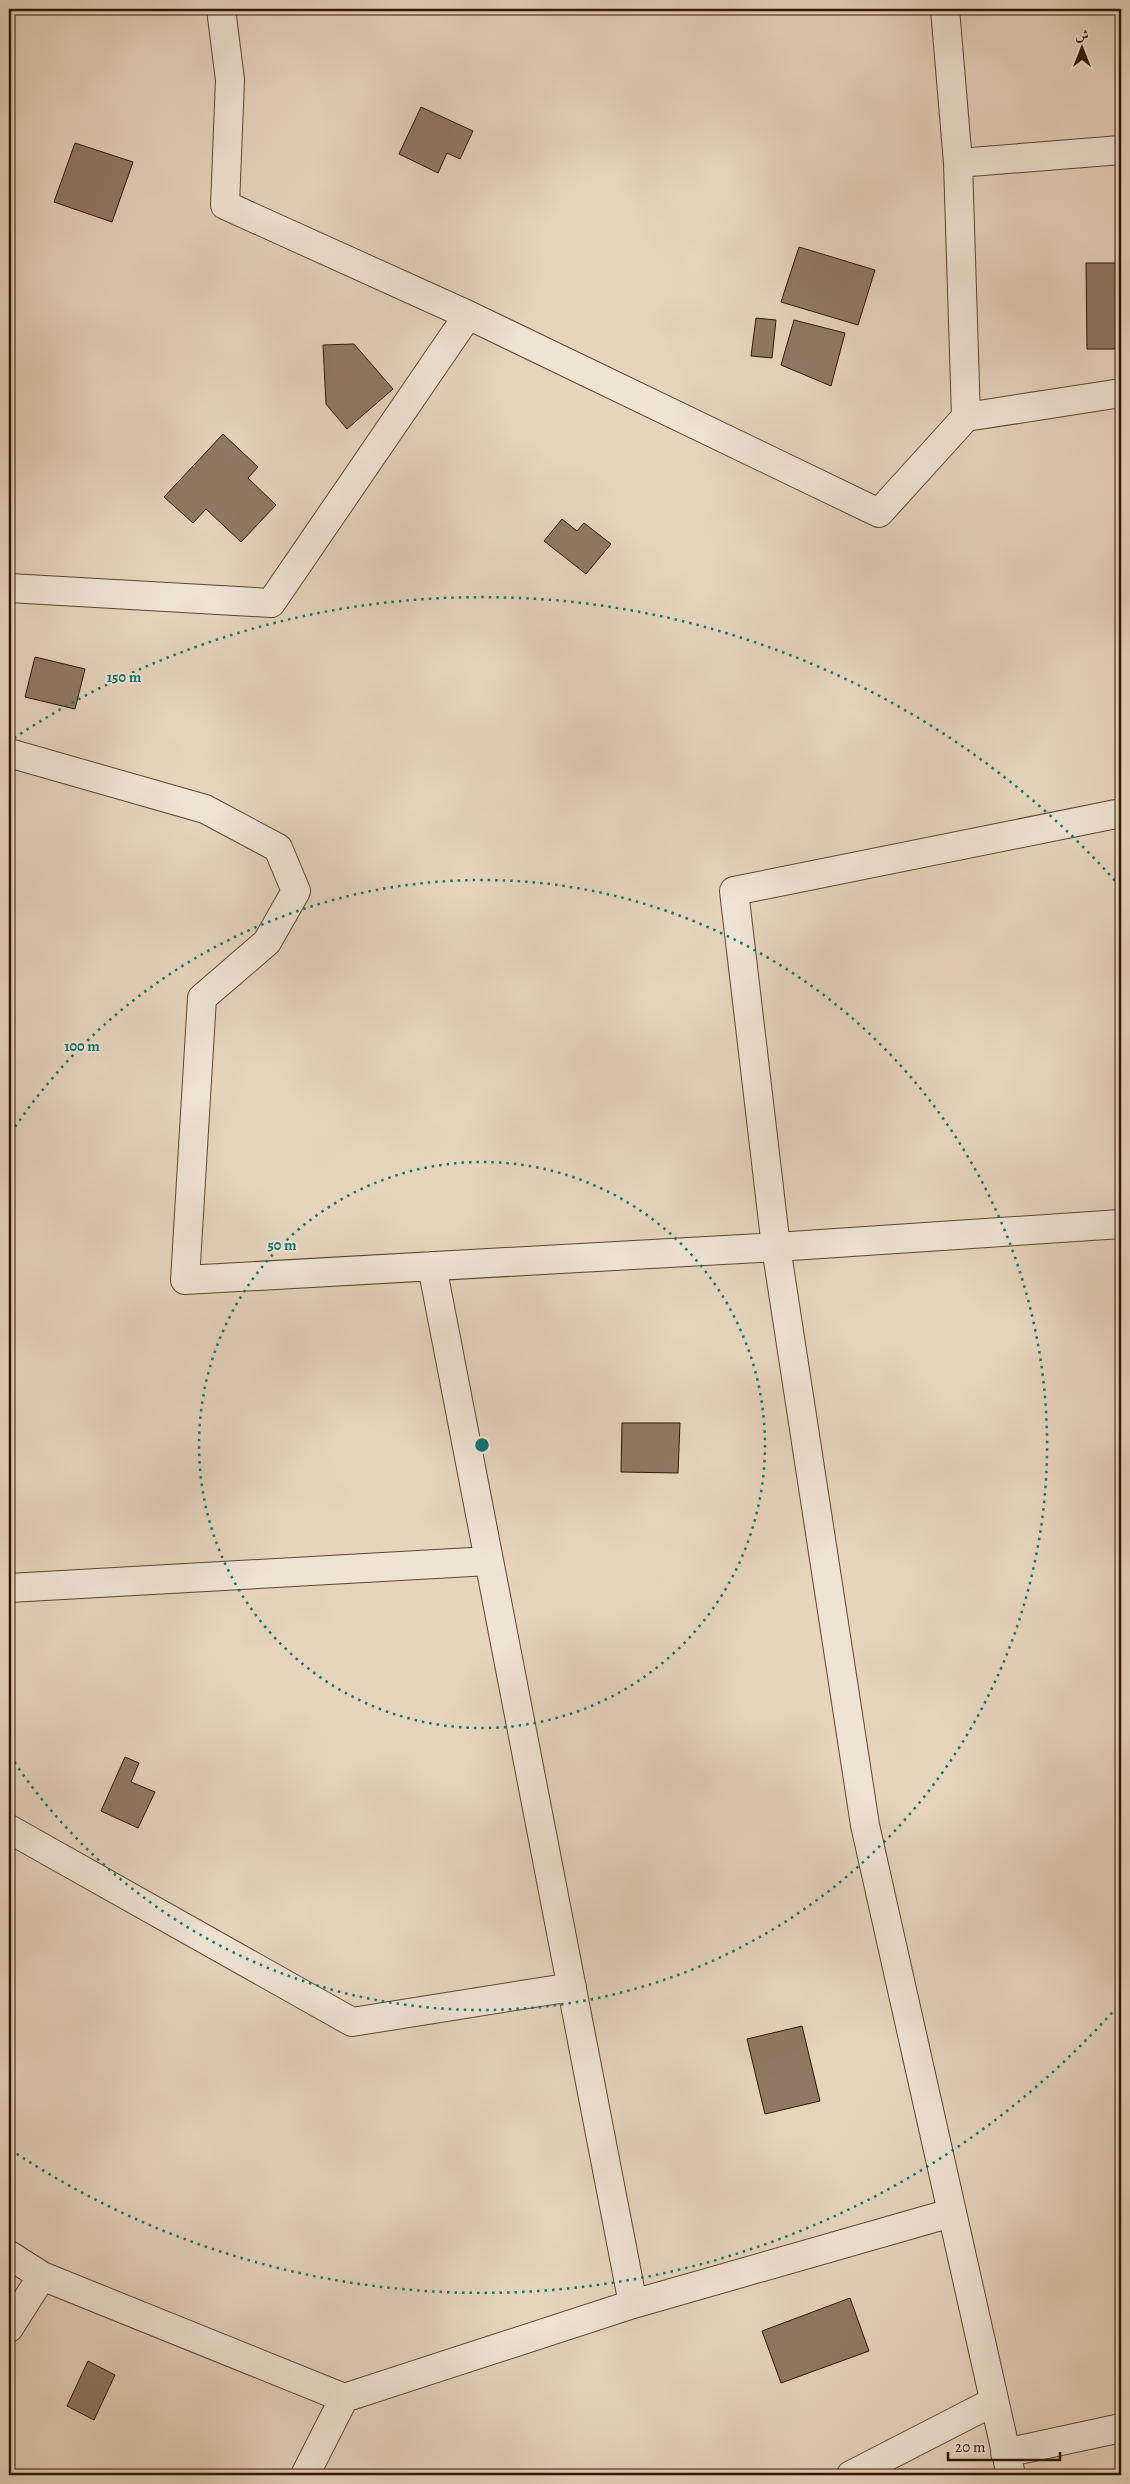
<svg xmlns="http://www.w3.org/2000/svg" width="1130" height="2484" viewBox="0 0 1130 2484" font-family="Alegreya,Amiri,serif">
  <rect width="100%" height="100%" fill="#e6d4bd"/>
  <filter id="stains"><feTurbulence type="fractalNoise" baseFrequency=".004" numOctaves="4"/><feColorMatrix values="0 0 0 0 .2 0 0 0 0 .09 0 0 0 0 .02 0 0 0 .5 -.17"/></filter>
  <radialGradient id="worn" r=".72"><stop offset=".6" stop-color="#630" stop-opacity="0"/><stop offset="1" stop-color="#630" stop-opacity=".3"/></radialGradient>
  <path fill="#8f7965" stroke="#301605" d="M421 107 473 131 460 159 447 153 438 173 399 154Z
    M75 143 133 162 112 222 54 202Z
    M799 247 875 270 858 325 781 302Z
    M1086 263H1121V349H1087Z
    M756 318 776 320 772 358 751 356Z
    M794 320 845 333 831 386 781 365Z
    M354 344 393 389 347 429 326 404 323 345Z
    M223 434 258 467 248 478 276 505 241 542 206 509 193 523 164 497Z
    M562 519 577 531 584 523 611 544 586 574 544 541Z
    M35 657 85 669 75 709 25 697Z
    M9 665 13 666 9 684Z
    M622 1423H680L678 1473 621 1472Z
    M125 1757 139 1763 131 1782 155 1792 138 1828 101 1811Z
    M802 2026 820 2101 765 2114 747 2039Z
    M850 2298 869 2351 781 2383 762 2331Z
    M88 2361 115 2375 94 2420 67 2406Z"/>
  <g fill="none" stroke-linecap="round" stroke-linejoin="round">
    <defs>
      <path id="street" d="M221 9 230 80 225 205 468 315 879 513 966 417 1121 393
        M945 9 958 163 966 417
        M958 163 1121 150
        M9 588 271 603 468 315
        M9 753 205 809 278 848 296 891 267 942 202 998 185 1280 776 1247 1121 1224
        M432 1266 633 2304
        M9 1588 489 1561
        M9 1829 352 2022 572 1987
        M9 2255 42 2276 344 2398 633 2304 951 2213
        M9 2328 42 2276
        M1005 2453 1121 2428
        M305 2475 344 2398
        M851 2475 993 2402
        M1011 2475 865 1825 776 1247 734 891 1121 813"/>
    </defs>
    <use href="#street" stroke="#5e4633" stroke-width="30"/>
    <use href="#street" stroke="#efe3d4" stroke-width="28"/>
  </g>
  <g fill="none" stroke="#0f766e" stroke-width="2.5" stroke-dasharray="2.5 5">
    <circle cx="482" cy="1445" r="283"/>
    <path d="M11 1133A565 565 0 1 1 11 1757"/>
    <path d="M1117 2007A848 848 0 0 1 14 2152M14 738A848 848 0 0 1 1117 883"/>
  </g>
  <circle cx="482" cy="1445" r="8" fill="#0f766e" stroke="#efe3d4" stroke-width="2.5"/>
  <g font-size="15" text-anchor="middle" font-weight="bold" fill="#0f766e" stroke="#efe3d4" stroke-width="4" stroke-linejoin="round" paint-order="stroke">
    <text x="124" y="682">150 m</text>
    <text x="82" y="1051">100 m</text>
    <text x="282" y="1250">50 m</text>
  </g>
  <rect width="1130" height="2484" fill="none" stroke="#e6d4bd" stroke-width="30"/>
  <rect x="10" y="10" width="1110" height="2464" fill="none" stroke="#301605" stroke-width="2.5"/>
  <rect x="15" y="15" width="1100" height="2454" fill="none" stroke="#301605"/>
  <g transform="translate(1082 48)" stroke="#efe3d4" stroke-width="4" paint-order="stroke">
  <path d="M0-4L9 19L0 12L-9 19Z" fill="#301605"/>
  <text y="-8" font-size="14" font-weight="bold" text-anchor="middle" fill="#301605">ش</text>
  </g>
  <path d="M948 2452v8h112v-8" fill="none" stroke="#301605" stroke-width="2.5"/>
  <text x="955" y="2452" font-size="15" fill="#301605" stroke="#efe3d4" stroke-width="4" paint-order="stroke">20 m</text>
  <rect width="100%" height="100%" filter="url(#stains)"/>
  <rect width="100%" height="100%" fill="url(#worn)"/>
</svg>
